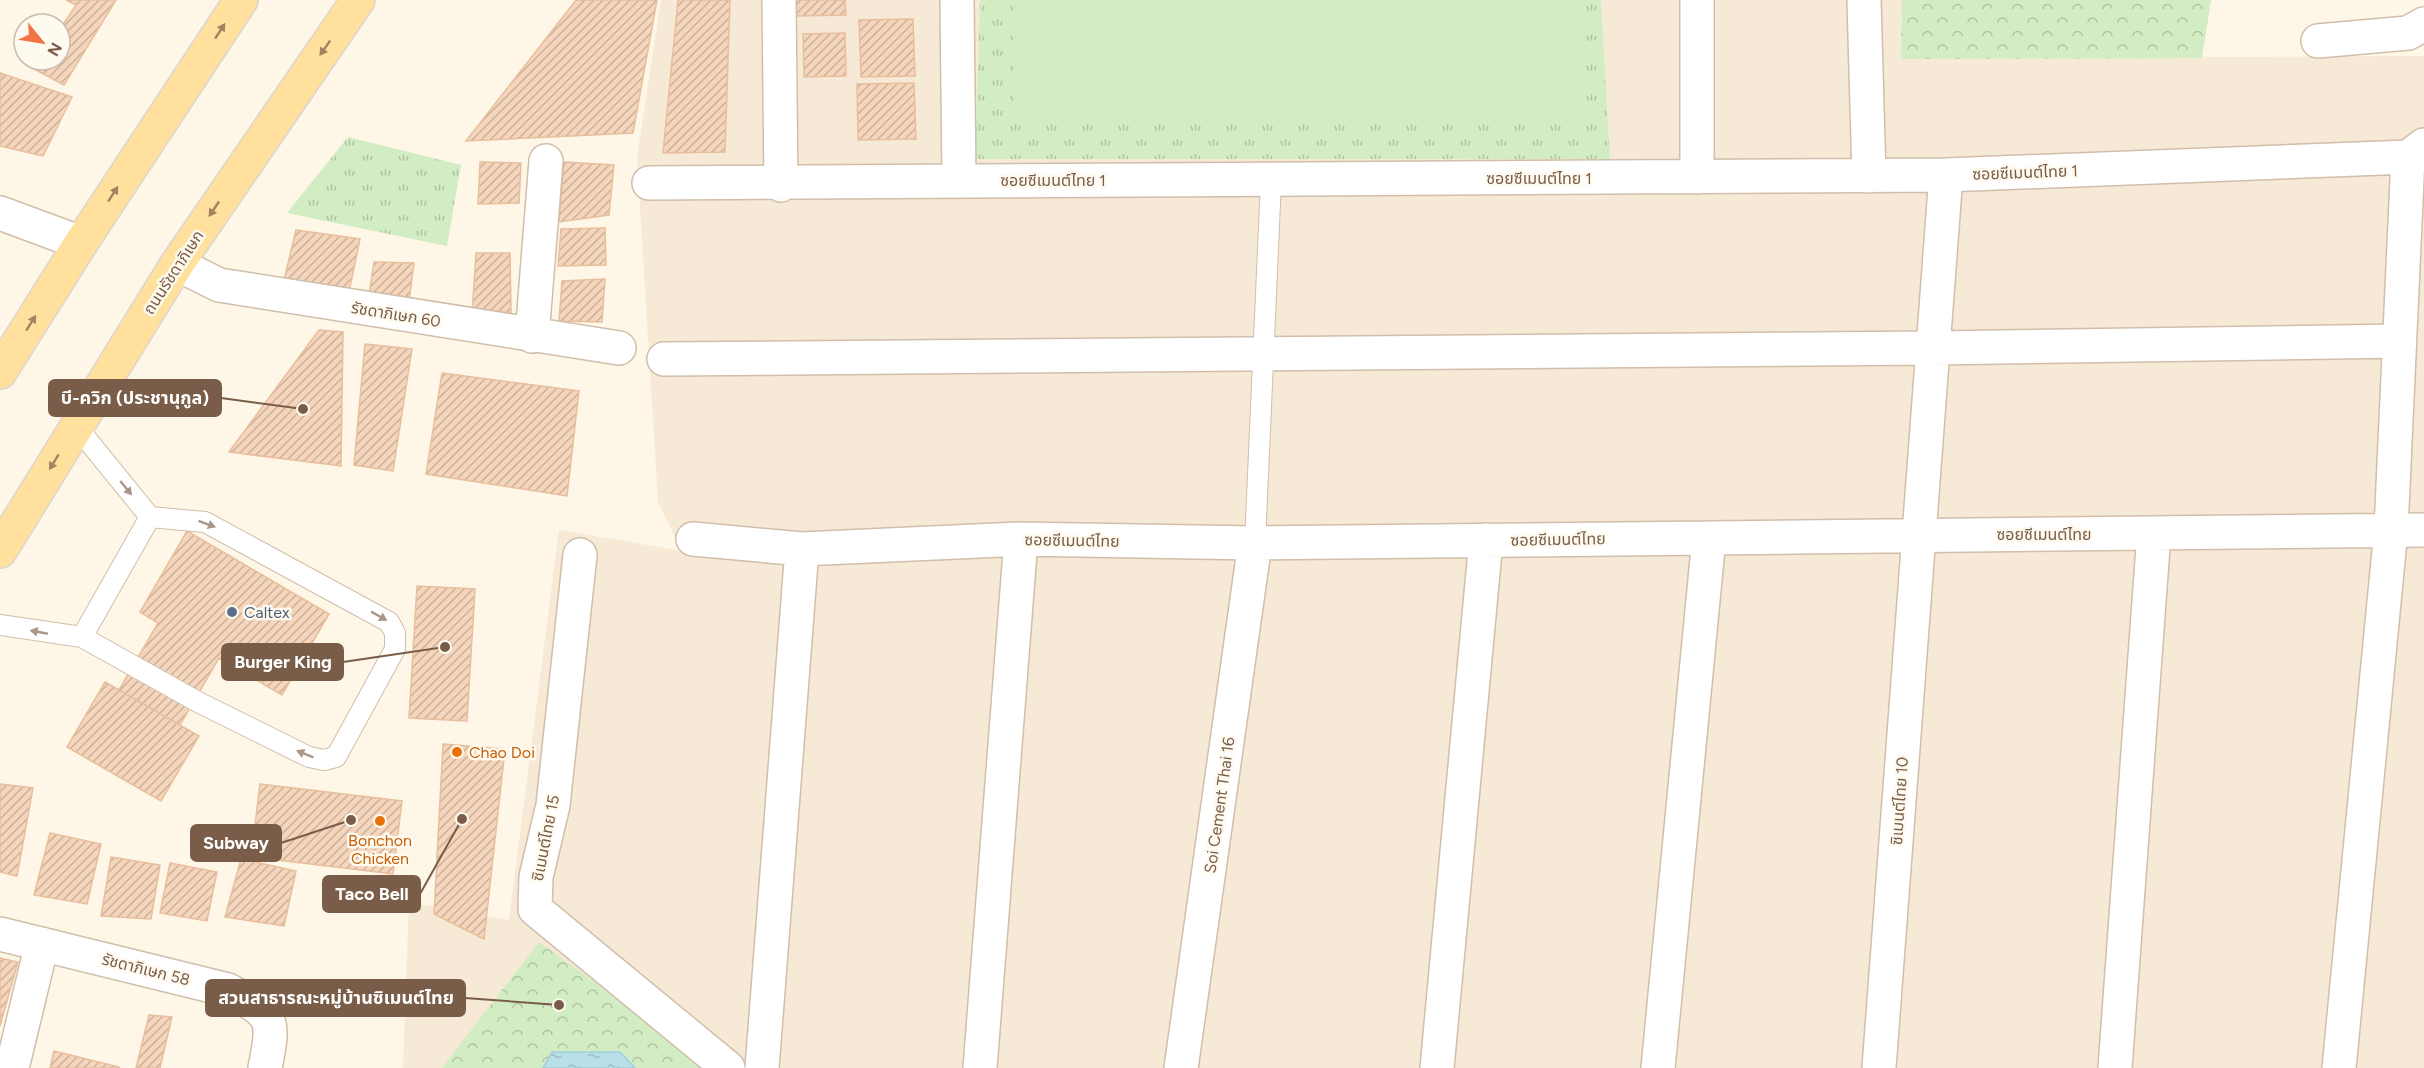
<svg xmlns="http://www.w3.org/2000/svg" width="2424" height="1068" viewBox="0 0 2424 1068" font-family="Figtree,'Noto Sans Thai',sans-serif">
  <defs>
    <pattern id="grass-tufts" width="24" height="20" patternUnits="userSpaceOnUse" patternTransform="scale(1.5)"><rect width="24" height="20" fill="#d2edc4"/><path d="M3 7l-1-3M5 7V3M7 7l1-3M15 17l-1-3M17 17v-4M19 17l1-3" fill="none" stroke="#afc3a1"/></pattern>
    <pattern id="forest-crowns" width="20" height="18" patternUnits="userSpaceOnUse" patternTransform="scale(1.5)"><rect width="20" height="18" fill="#d2edc4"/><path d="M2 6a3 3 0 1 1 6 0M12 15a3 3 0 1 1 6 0" fill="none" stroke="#afc3a1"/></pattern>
    <pattern id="water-ripples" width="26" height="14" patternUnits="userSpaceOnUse" patternTransform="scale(1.5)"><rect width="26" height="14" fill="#b9e0e9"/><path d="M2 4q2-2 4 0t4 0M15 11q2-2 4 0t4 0" fill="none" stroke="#9bb9bf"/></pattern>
    <pattern id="building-hatch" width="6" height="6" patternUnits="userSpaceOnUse" patternTransform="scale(1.5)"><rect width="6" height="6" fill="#f5d6bc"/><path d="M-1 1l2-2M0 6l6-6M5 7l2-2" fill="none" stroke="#cbb19b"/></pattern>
  </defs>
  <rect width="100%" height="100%" fill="#fef6e7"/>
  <path fill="#f6e9d5" d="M661 0H980L975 159H1610L1601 0H1902L1901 59 2424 56V1068H403L409 902 509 920 559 530 682 551 658 502 637 157Z"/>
  <path fill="url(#grass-tufts)" d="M980 0H1601L1610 159H975Z
    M348 137 461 165 447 246 287 213Z"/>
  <path fill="url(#forest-crowns)" d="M1902 0H2211L2202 58 1901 59Z
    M539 942 715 1068H442Z"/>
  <path fill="#d2edc4" d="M1015 0H1578V118L1015 122Z"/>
  <path fill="url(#water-ripples)" stroke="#9fcfdc" stroke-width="1.5" d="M552 1052H620L635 1068H543Z"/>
  <path fill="url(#building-hatch)" stroke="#e9be9c" stroke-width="1.5" d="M66 0H116L64 85 34 69 40 60H60V29L76 5Z
    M576 0H657L633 133 466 141Z
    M678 0H730L725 152 663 153Z
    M795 0H845L846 15 795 16Z
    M913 19 915 76 861 77 859 20Z
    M845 33 846 76 804 77 803 34Z
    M0 73 72 97 43 156 0 146Z
    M914 83 916 139 858 140 857 84Z
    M480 162 521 163 519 203 478 204Z
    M564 162 614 165 609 215 559 222Z
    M605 228 606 265 558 266 561 229Z
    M296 230 360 239 349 292 283 284Z
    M476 253H510L511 313 472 314Z
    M374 262 414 263 409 301 369 295Z
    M605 279 602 322 559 321 562 281Z
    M319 330 343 332 341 466 229 452Z
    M365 344 412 349 393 471 354 465Z
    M442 373 579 391 567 496 426 474Z
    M187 531 329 614 282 695 219 658 180 725 119 690 158 623 140 612Z
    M417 586 475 589 467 721 409 718Z
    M105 682 199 736 161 801 67 747Z
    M443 744 505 749 484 939 434 914Z
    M0 784 33 788 17 876 0 872Z
    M260 784 402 801 393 874 251 857Z
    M50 833 101 844 87 904 34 895Z
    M111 857 160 865 151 919 101 916Z
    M241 859 296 871 284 926 225 917Z
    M170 863 217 872 207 921 160 913Z
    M0 958 18 962 0 1026Z
    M149 1015 172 1017 160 1068H136Z
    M54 1051 119 1067V1068H50Z"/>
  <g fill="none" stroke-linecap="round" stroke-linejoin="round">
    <defs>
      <path id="lane" d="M1255 543 1271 181
        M0 625 82 637 198 702 309 757 324 760 336 757 395 649V633L389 622 205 522 150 517 76 426
        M82 637 150 517"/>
      <path id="street" d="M779 0 781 185
        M957 0 959 180
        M1697 0V177
        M1864 0 1869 176
        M2318 41 2408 33 2424 24
        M649 183 1946 175 2408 157 2424 145
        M0 213 81 243
        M177 264 219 285 619 348
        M532 336 546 161
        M664 359 1933 348 2398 341
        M693 539 802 549 1021 539 1255 543 2424 530
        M580 555 553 805 536 877 535 909 728 1068
        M0 934 228 990C274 1015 275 1017 265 1068
        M12 1068 42 944
        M762 1068 802 549
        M980 1068 1021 539
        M1181 1068 1255 543
        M1437 1068 1486 540
        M1658 1068 1709 538
        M1879 1068 1946 175
        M2115 1068 2154 533
        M2339 1068 2391 530 2408 157"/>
      <path id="primary" d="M0 372 81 243 241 0
        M0 551 177 264 358 0"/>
    </defs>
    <use href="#lane" stroke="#d1beab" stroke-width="22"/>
    <use href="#street" stroke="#d1beab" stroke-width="36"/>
    <use href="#primary" stroke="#dcd5d0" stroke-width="36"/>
    <use href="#lane" stroke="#fff" stroke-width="20"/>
    <use href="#street" stroke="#fff" stroke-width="33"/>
    <use href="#primary" stroke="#ffe09d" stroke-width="33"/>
  </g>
  <defs><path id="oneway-solid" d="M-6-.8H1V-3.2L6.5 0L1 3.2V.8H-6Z" transform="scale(1.5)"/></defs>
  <g fill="#a28462">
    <use href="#oneway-solid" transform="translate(220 31) rotate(-57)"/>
    <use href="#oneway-solid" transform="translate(325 48) rotate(125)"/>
    <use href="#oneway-solid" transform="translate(113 194) rotate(-57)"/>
    <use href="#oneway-solid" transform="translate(214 209) rotate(124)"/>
    <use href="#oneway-solid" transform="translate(31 323) rotate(-58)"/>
    <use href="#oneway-solid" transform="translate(54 462) rotate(121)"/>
  </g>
  <g fill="#a99689">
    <use href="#oneway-solid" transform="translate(126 488) rotate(51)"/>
    <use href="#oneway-solid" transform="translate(207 524) rotate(20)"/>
    <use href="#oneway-solid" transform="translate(379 616) rotate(29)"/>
    <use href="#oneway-solid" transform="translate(39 632) rotate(-169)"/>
    <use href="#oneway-solid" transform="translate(305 754) rotate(-158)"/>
  </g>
  <circle fill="#5c6f8a" stroke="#fffaef" stroke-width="2" cx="232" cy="612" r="6"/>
  <g fill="#e8710a" stroke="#fffaef" stroke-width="2">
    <circle cx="457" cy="752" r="6"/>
    <circle cx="380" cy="821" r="6"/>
  </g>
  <g text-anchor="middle" stroke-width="5" stroke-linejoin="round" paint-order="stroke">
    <g font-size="16" fill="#7a5d49" stroke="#fffaef">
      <text transform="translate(2025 172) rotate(-2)" y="6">ซอยซีเมนต์ไทย 1</text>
      <text x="1539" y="184">ซอยซีเมนต์ไทย 1</text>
      <text x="1053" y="186">ซอยซีเมนต์ไทย 1</text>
      <text transform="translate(173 272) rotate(-57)" y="6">ถนนรัชดาภิเษก</text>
      <text transform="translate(396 314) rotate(9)" y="6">รัชดาภิเษก 60</text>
      <text x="2044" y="540">ซอยซีเมนต์ไทย</text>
      <text transform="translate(1558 539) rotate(-1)" y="6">ซอยซีเมนต์ไทย</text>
      <text transform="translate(1072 540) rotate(1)" y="6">ซอยซีเมนต์ไทย</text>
      <text transform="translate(1899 801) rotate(-86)" y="6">ซิเมนต์ไทย 10</text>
      <text transform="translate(1219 805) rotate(-82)" y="6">Soi Cement Thai 16</text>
      <text transform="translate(545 838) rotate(-79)" y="6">ซิเมนต์ไทย 15</text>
      <text transform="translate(146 969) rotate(14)" y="6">รัชดาภิเษก 58</text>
    </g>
    <g font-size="16" fill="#4e5e75" stroke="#fffaef" text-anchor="start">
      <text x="244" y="618">Caltex</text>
    </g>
    <g font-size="16" fill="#c56008" stroke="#fffaef" text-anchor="start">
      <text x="469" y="758">Chao Doi</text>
      <text x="380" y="846" text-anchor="middle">Bonchon<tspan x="380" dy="18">Chicken</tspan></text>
    </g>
  </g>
  <path fill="none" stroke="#7a5d49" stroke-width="2" d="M303 409L221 398M445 647L343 662M351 820L281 843M462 819L420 894M559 1005L465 998"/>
  <g fill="#7a5d49" stroke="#fffaef" stroke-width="2">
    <circle cx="303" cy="409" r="6"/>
    <circle cx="445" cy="647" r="6"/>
    <circle cx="351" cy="820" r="6"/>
    <circle cx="462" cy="819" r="6"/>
    <circle cx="559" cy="1005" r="6"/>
  </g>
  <g fill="#7a5d49" stroke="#7a5d49" stroke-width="2">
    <rect x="49" y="380" width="172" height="36" rx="6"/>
    <rect x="222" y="644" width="121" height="36" rx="6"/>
    <rect x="191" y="825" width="90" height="36" rx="6"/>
    <rect x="323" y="876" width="97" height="36" rx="6"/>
    <rect x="206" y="980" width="259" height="36" rx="6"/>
  </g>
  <g font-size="18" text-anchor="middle" font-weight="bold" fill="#fff">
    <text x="135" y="404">บี-ควิก (ประชานุกูล)</text>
    <text x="283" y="668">Burger King</text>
    <text x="236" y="849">Subway</text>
    <text x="372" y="900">Taco Bell</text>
    <text x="336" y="1004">สวนสาธารณะหมู่บ้านซิเมนต์ไทย</text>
  </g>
  <g transform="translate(42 42) rotate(120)"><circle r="28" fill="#fffaef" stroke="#cabbad" stroke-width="1.5"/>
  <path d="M0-4.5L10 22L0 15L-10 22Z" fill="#f07444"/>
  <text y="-9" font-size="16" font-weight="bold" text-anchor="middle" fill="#7a5d49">N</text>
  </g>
</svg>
